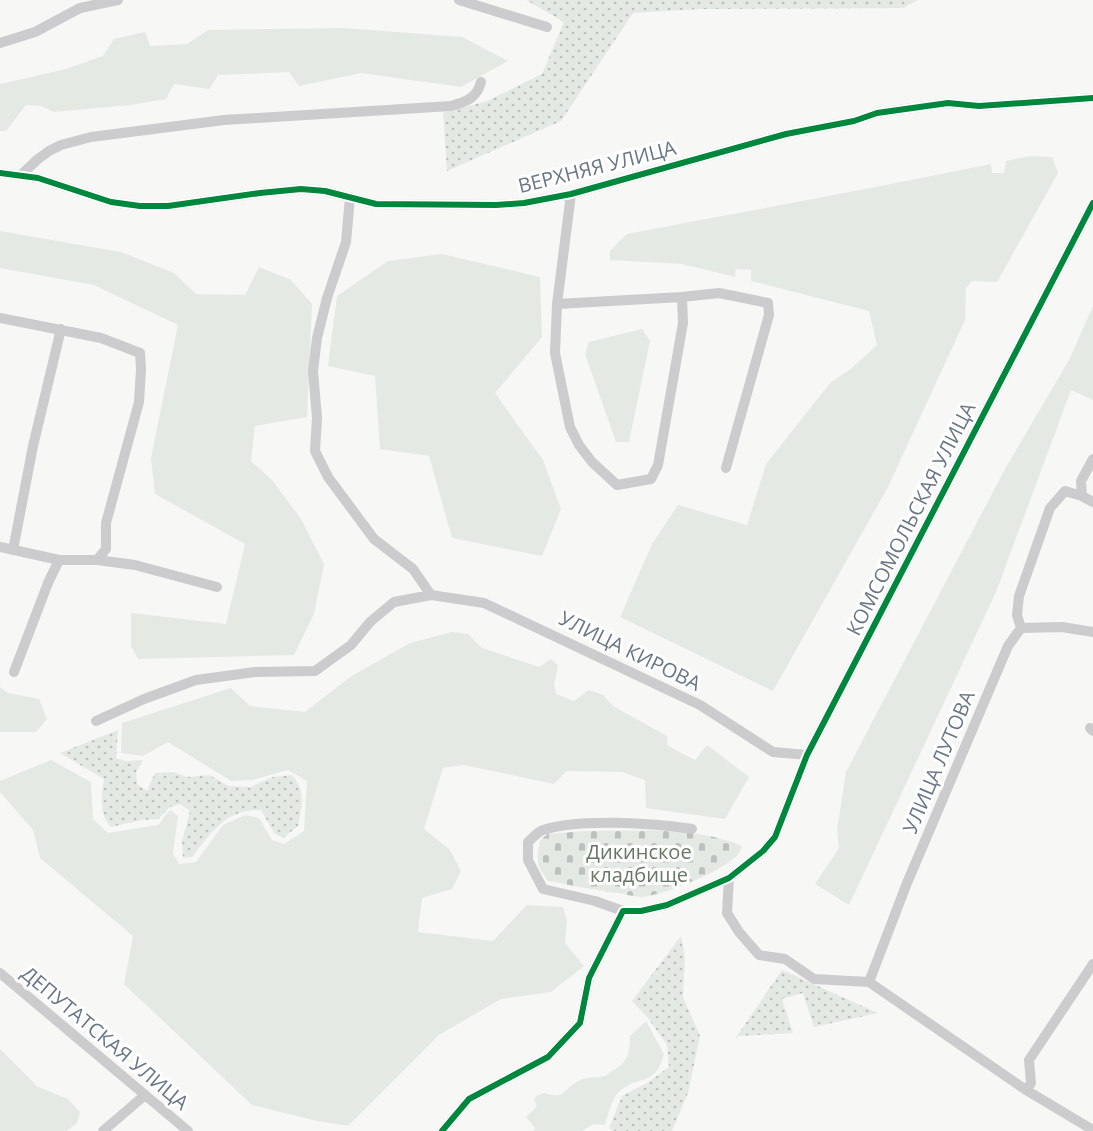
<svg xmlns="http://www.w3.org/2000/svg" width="1093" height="1131" viewBox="0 0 1093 1131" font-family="'Open Sans',sans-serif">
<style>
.grass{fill:url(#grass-dots)}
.cemetery{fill:url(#cemetery-stones)}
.garden{fill:#e5e9e4}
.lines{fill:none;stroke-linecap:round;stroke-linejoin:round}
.street{stroke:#ccccce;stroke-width:10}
.cycleway-casing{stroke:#fff;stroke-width:10}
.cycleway{stroke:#00873e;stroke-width:6}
.labels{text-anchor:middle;stroke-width:6;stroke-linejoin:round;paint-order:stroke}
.street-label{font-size:20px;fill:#687685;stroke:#fff}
.park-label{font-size:20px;fill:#667763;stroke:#fff}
</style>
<defs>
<pattern id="grass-dots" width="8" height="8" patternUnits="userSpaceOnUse" patternTransform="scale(1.5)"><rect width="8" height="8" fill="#e5e9e4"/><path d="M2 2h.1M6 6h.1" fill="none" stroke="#bdc1be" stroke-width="1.8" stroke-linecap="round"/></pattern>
<pattern id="cemetery-stones" width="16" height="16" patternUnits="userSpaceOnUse" patternTransform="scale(1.5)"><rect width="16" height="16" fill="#e5e9e4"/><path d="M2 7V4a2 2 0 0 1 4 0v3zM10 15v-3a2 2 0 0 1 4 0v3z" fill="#bdc1be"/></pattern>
</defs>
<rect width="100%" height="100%" fill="#f7f7f6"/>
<!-- grass -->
<path class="grass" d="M526,0H918L903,8L701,9L633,13L561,121L447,171L443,113L487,101L542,74L564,22Z
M118,730L116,758L125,761L143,760L136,772L137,784L147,791L155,773L173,772L188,777L209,775L229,786L250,787L273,777L292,775C306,792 302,806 298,826L283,838L274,833L261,810C226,809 212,832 192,857L183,858L182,841L190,811L181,804L170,807L158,819L142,820L111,827C99,814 101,796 104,779L60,753Z
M681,936L685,957L683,997L700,1036L688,1093L672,1131H614L609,1128L622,1096L647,1083L669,1067L667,1045L648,1018L632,1001Z
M782,970L878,1013L814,1027L803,993L782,999L793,1033L740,1036L735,1039Z"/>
<!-- cemetery -->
<path class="cemetery" d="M585,831C634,831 697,826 742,846C741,866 661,896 642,897C634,897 626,894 618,893C595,890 572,886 549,881C536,867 536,859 540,840L548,834Z"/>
<!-- garden -->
<path class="garden" d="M344,28L462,37L508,61L461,87L361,73L299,86L289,72L218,75L209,89L174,84L166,99L130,105L54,112L41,106L26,105L6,131H0V84L66,69L103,56L114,39L145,32L150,46L187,44L208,30Z
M1030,156L1052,157L1058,173L997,282L972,281L966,288L965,320L888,487L773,691L620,617L652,544L678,505L747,525L766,464L830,383L852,368L877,345L869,311L751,281V270L736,269L735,277L682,264L610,260V251L627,234C748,211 870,189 991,164L992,173H1004L1006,161Z
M0,231L121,252L174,273L196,294L245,295L259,267L291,280L312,304L307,417L255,426L251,461L272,480L301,519L324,564L314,614L294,655L138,659L131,646V613L226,624L245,544L155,494L151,458L178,325L94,285L0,268Z
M442,254L540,277L542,337L495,393L543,460L561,509L542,556L452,538L429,456L380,449L375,376L328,366L337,296L388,261Z
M1093,306V400L1071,390L996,592L849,905L815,884L839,848L837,830L846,772L1005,469L1069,360Z
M642,329L650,341L629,442H616L585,354L589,342Z
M452,632L468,634L482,648L539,667L551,659L558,665L554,685L556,694L574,701L589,690L603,695L613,706L667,736L668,746L695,760L707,745L749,777L725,819L646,808L645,780L622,772L567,771L554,784L464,765L443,768L424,829L450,850L461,871L452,889L422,898L418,932L493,941L527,905L563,907L567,920L565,943L584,966L551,992L501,999L439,1035L348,1126L317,1121L252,1105L124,984L133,936L40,858L33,830L0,792V781L51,760L91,782L93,819L108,833L158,825L170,810L178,816L173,854L179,864L196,862L223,825L245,815L259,818L272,840L284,844L304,831L307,781L288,770L252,780L231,781L168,742L143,756L121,753L122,723L231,688L250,706L305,712L350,677L410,643Z
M0,687L8,693L39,699L47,719L36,732H0Z
M646,1021L664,1054C655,1088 641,1073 620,1091C612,1098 608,1115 605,1125L594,1124L582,1131H533L535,1128L526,1117L537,1106L534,1100L536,1096L544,1093C567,1101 563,1087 581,1080C587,1077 593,1078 599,1077C604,1077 608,1074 612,1071C628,1062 630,1054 630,1036Z
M0,1049L38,1087L68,1099L80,1112L77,1123L67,1131H0Z"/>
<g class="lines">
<!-- street -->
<path class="street" d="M459,0L547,27
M0,43L35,32L80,8L118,0
M0,173L38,178L111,202L140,206H168L260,193L301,189L325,191L376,204L496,205L524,203L571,194L786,134L854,121L877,113L948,103L979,106L1093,98
M21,175L38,159L49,151L61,145L91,137L224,120L451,106C466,102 477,98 481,82
M571,194L557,304L555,353L570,427L579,445L592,462L617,485L651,479L658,465L683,323L682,297L719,293L768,303L769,315L726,468
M350,197L346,242L327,298L317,338L313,371L317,418L315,451L328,477L374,539L413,569L431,595
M557,304L682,297
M0,318L101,338L140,353L141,369L139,402L106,523V549L97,560
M1082,496L1081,481L1093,459
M0,547L59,560H97L135,565L217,587
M13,550L33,446L61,329
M1021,628L1017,615L1019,596L1050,508L1065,491L1082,496L1093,502
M14,672L48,583L59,560
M96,721L144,699L196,680L255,672L315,671L351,645L370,622L394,602L431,595L484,603L700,705L773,752L807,755
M1090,728L1093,731
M729,878L727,913L739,932L759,955L785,959L814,979L869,982L1026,1090L1093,1130
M623,911L595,901L543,889L528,860V842C533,838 537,832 543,830C579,818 653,823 692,829
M0,973L188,1131
M869,982L907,883L1008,646L1021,628L1062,627L1093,632
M1026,1090L1031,1083L1029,1060L1093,964
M103,1131L145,1095
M442,1131L469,1099L548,1057L580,1023L589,978L623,911H641L667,905L729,878L763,851L775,837L807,755L1093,203"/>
<!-- cycleway casing -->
<g class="cycleway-casing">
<path id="cycleway" d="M0,173L38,178L111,202L140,206H168L260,193L301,189L325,191L376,204L496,205L524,203L571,194L786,134L854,121L877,113L948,103L979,106L1093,98
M442,1131L469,1099L548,1057L580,1023L589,978L623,911H641L667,905L729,878L763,851L775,837L807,755L1093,203"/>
</g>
<!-- cycleway -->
<use href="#cycleway" class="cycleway"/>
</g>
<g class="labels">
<!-- street labels -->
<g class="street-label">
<text transform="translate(597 167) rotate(-14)" y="7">ВЕРХНЯЯ УЛИЦА</text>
<text transform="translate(911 519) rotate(-63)" y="7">КОМСОМОЛЬСКАЯ УЛИЦА</text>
<text transform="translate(630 651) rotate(26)" y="7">УЛИЦА КИРОВА</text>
<text transform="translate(939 762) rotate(-67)" y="7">УЛИЦА ЛУТОВА</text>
<text transform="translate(105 1038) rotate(40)" y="7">ДЕПУТАТСКАЯ УЛИЦА</text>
</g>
<!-- park labels -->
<g class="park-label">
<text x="639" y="859">Дикинское<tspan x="639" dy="23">кладбище</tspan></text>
</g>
</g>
</svg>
